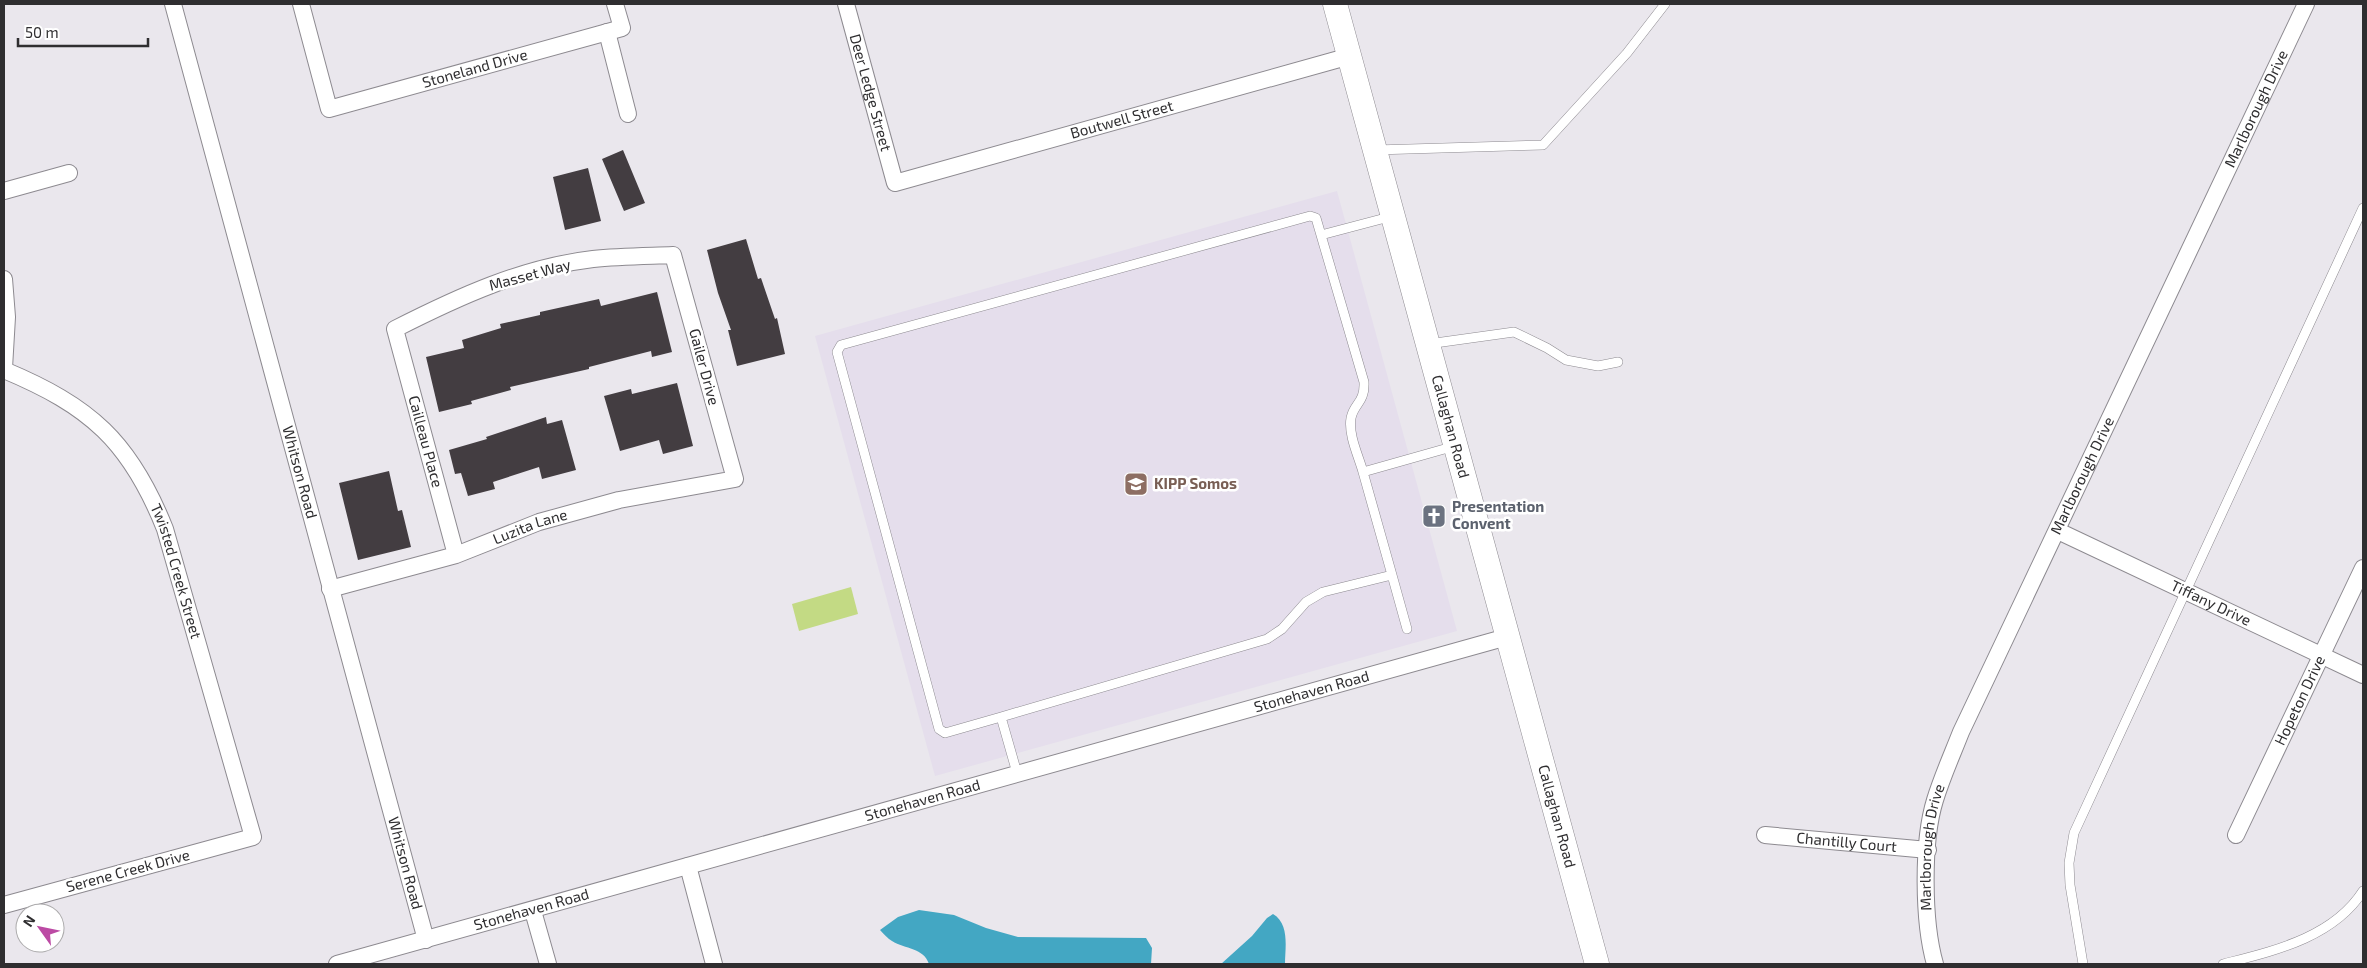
<svg xmlns="http://www.w3.org/2000/svg" width="2367" height="968" viewBox="0 0 2367 968" font-family="'Exo 2',sans-serif">
<style>
.built{fill:#e5deec}
.green{fill:#c3da84}
.water{fill:#43a7c3}
.building{fill:#433d41}
.lines{fill:none;stroke-linecap:round;stroke-linejoin:round}
.service-casing{stroke:#8d8a90;stroke-width:10}
.minor-casing{stroke:#8d8a90;stroke-width:18}
.secondary-casing{stroke:#8d8a90;stroke-width:25}
.service{stroke:#fff;stroke-width:9}
.minor{stroke:#fff;stroke-width:16}
.secondary{stroke:#fff;stroke-width:24}
.labels{text-anchor:middle;stroke-width:5;stroke-linejoin:round;paint-order:stroke}
.street-label{font-size:15px;fill:#2f2e30;stroke:#fff}
.education-label{font-size:15px;font-weight:bold;fill:#785e54;stroke:#fff;text-anchor:start}
.worship-label{font-size:15px;font-weight:bold;fill:#5b616d;stroke:#fff;text-anchor:start}
</style>
<rect width="100%" height="100%" fill="#eae7ed"/>
<!-- built -->
<path class="built" d="M1337,191L1457,631L935,776L815,336Z"/>
<!-- green -->
<path class="green" d="M851,587L858,614L799,631L792,604Z"/>
<!-- water -->
<path class="water" d="M919,910L954,915L986,928L1018,937L1146,938L1152,948L1151,964H929C924,948 905,949 892,941C888,939 884,934 880,930L898,917Z
M1273,914C1290,924 1285,948 1285,964H1221L1252,936L1267,918Z"/>
<!-- building -->
<path class="building" d="M623,150L645,203L624,211L602,159Z
M588,168L601,221L565,230L553,177Z
M746,239L758,279L761,278L775,319L777,318L785,354L737,366L728,330H731L718,293L707,250Z
M657,292L672,352L652,357L651,351L589,367V369L510,387L511,390L471,401L472,404L439,412L426,357L464,348L462,340L501,328L500,324L540,315V312L599,299L601,306Z
M677,383L693,446L663,454L659,440L620,451L604,396L631,389L632,394Z
M546,417L547,424L562,420L576,470L542,479L539,467L493,482L495,489L468,496L461,473L455,474L449,450L487,439L486,437Z
M389,471L398,511L402,510L411,547L358,560L339,483Z"/>
<g class="lines">
<!-- service casing -->
<g class="service-casing">
<path id="service" d="M1375,150L1543,145L1627,53L1665,4
M1321,235L1393,216
M1428,344L1514,332L1547,348L1566,360L1598,366L1618,362
M1392,575L1407,629
M1001,717L945,733L939,729L837,352L841,345L1310,216L1316,218L1364,382C1365,403 1354,403 1351,418C1348,435 1359,457 1363,472
M1017,773L1001,717L1267,639L1282,629L1306,602L1323,592L1392,575L1363,472L1455,446
M2083,964L2070,885L2069,863L2074,833L2363,208
M2223,964C2273,951 2333,938 2363,891"/>
</g>
<!-- minor casing -->
<g class="minor-casing">
<g id="minor">
<path id="s1" d="M173,4L426,940"/>
<path id="s2" d="M301,4L329,109L622,28L615,4"/>
<path id="s3" d="M846,4L895,183L1350,56"/>
<path d="M607,32L628,114"/>
<path d="M4,191L69,173"/>
<path d="M4,279L7,317L4,368"/>
<path id="s4" d="M4,370C90,406 130,441 165,529L253,837L4,905"/>
<path id="s5" d="M2058,531L2363,675"/>
<path id="s6" d="M330,589L456,555L539,522L619,500L735,479L673,255C647,256 619,256 593,259C523,267 458,297 395,329L456,555"/>
<path id="s7" d="M1765,835L1928,850"/>
<path id="s8" d="M2236,835L2363,568"/>
<path d="M688,866L714,964"/>
<path d="M533,911L548,964"/>
<path id="s9" d="M337,964L1507,637"/>
<path id="s10" d="M1935,964C1923,922 1922,842 1935,800C1942,777 1952,755 1961,732L2306,4"/>
</g>
</g>
<!-- secondary casing -->
<g class="secondary-casing">
<g id="secondary">
<path id="s11" d="M1335,4L1597,964"/>
</g>
</g>
<!-- service -->
<use href="#service" class="service"/>
<!-- minor -->
<use href="#minor" class="minor"/>
<!-- secondary -->
<use href="#secondary" class="secondary"/>
</g>
<!-- icons -->
<defs>
<g id="school-square" transform="scale(1.25)"><rect x="-9" y="-9" width="18" height="18" rx="4" fill="#8d6e63" stroke="#fff"/><path d="M0-5L7-2L0 1L-7-2ZM-4 1L0 2.5L4 1V4Q0 6-4 4Z" fill="#fff"/></g>
<g id="church-square" transform="scale(1.25)"><rect x="-9" y="-9" width="18" height="18" rx="4" fill="#6b7280" stroke="#fff"/><path d="M-1.2-6h2.4v3.5h3.3v2.4h-3.3V6h-2.4V-.1h-3.3v-2.4h3.3Z" fill="#fff"/></g>
</defs>
<g fill-rule="evenodd">
<use href="#school-square" x="1136" y="484"/>
<use href="#church-square" x="1434" y="516"/>
</g>
<g class="labels">
<!-- street labels -->
<g class="street-label">
<text dy="5" stroke="none"><textPath href="#s2" startOffset="260">Stoneland Drive</textPath></text>
<text dy="5" stroke="none"><textPath href="#s3" startOffset="92">Deer Ledge Street</textPath></text>
<text dy="5" stroke="none"><textPath href="#s10" startOffset="928">Marlborough Drive</textPath></text>
<text dy="5" stroke="none"><textPath href="#s3" startOffset="421">Boutwell Street</textPath></text>
<text transform="translate(530 275) rotate(-15)" y="5">Masset Way</text>
<text transform="translate(704 367) rotate(75)" y="5">Gailer Drive</text>
<text dy="5" stroke="none"><textPath href="#s11" startOffset="438">Callaghan Road</textPath></text>
<text dy="5" stroke="none"><textPath href="#s6" startOffset="1061">Cailleau Place</textPath></text>
<text dy="5" stroke="none"><textPath href="#s1" startOffset="485">Whitson Road</textPath></text>
<text dy="5" stroke="none"><textPath href="#s10" startOffset="522">Marlborough Drive</textPath></text>
<text dy="5" stroke="none"><textPath href="#s6" startOffset="210">Luzita Lane</textPath></text>
<text dy="5" stroke="none"><textPath href="#s4" startOffset="278">Twisted Creek Street</textPath></text>
<text dy="5" stroke="none"><textPath href="#s5" startOffset="169">Tiffany Drive</textPath></text>
<text dy="5" stroke="none"><textPath href="#s9" startOffset="1012">Stonehaven Road</textPath></text>
<text dy="5" stroke="none"><textPath href="#s8" startOffset="149">Hopeton Drive</textPath></text>
<text dy="5" stroke="none"><textPath href="#s9" startOffset="608">Stonehaven Road</textPath></text>
<text dy="5" stroke="none"><textPath href="#s11" startOffset="842">Callaghan Road</textPath></text>
<text dy="5" stroke="none"><textPath href="#s7" startOffset="82">Chantilly Court</textPath></text>
<text dy="5" stroke="none"><textPath href="#s10" startOffset="118">Marlborough Drive</textPath></text>
<text dy="5" stroke="none"><textPath href="#s1" startOffset="890">Whitson Road</textPath></text>
<text transform="translate(128 871) rotate(-15)" y="5">Serene Creek Drive</text>
<text dy="5" stroke="none"><textPath href="#s9" startOffset="202">Stonehaven Road</textPath></text>
</g>
<!-- education labels -->
<g class="education-label">
<text x="1154" y="489">KIPP Somos</text>
</g>
<!-- worship labels -->
<g class="worship-label">
<text x="1452" y="512">Presentation<tspan x="1452" dy="17">Convent</tspan></text>
</g>
</g>
<!-- border -->
<rect width="2367" height="968" fill="none" stroke="#2f2e30" stroke-width="10"/>
<!-- north arrow -->
<g transform="translate(40 928) rotate(303)"><circle r="24" fill="#ffffff" stroke="#acabac"/>
<path d="M0-4L9 19L0 12L-9 19Z" fill="#bc4aa4"/>
<text y="-8" font-size="14" font-weight="bold" text-anchor="middle" fill="#2f2e30">N</text>
</g>
<!-- scale -->
<path d="M18 38v8h130v-8" fill="none" stroke="#2f2e30" stroke-width="2.5"/>
<text x="25" y="38" font-size="15" fill="#2f2e30" stroke="#ffffff" stroke-width="4" paint-order="stroke">50 m</text>
</svg>
